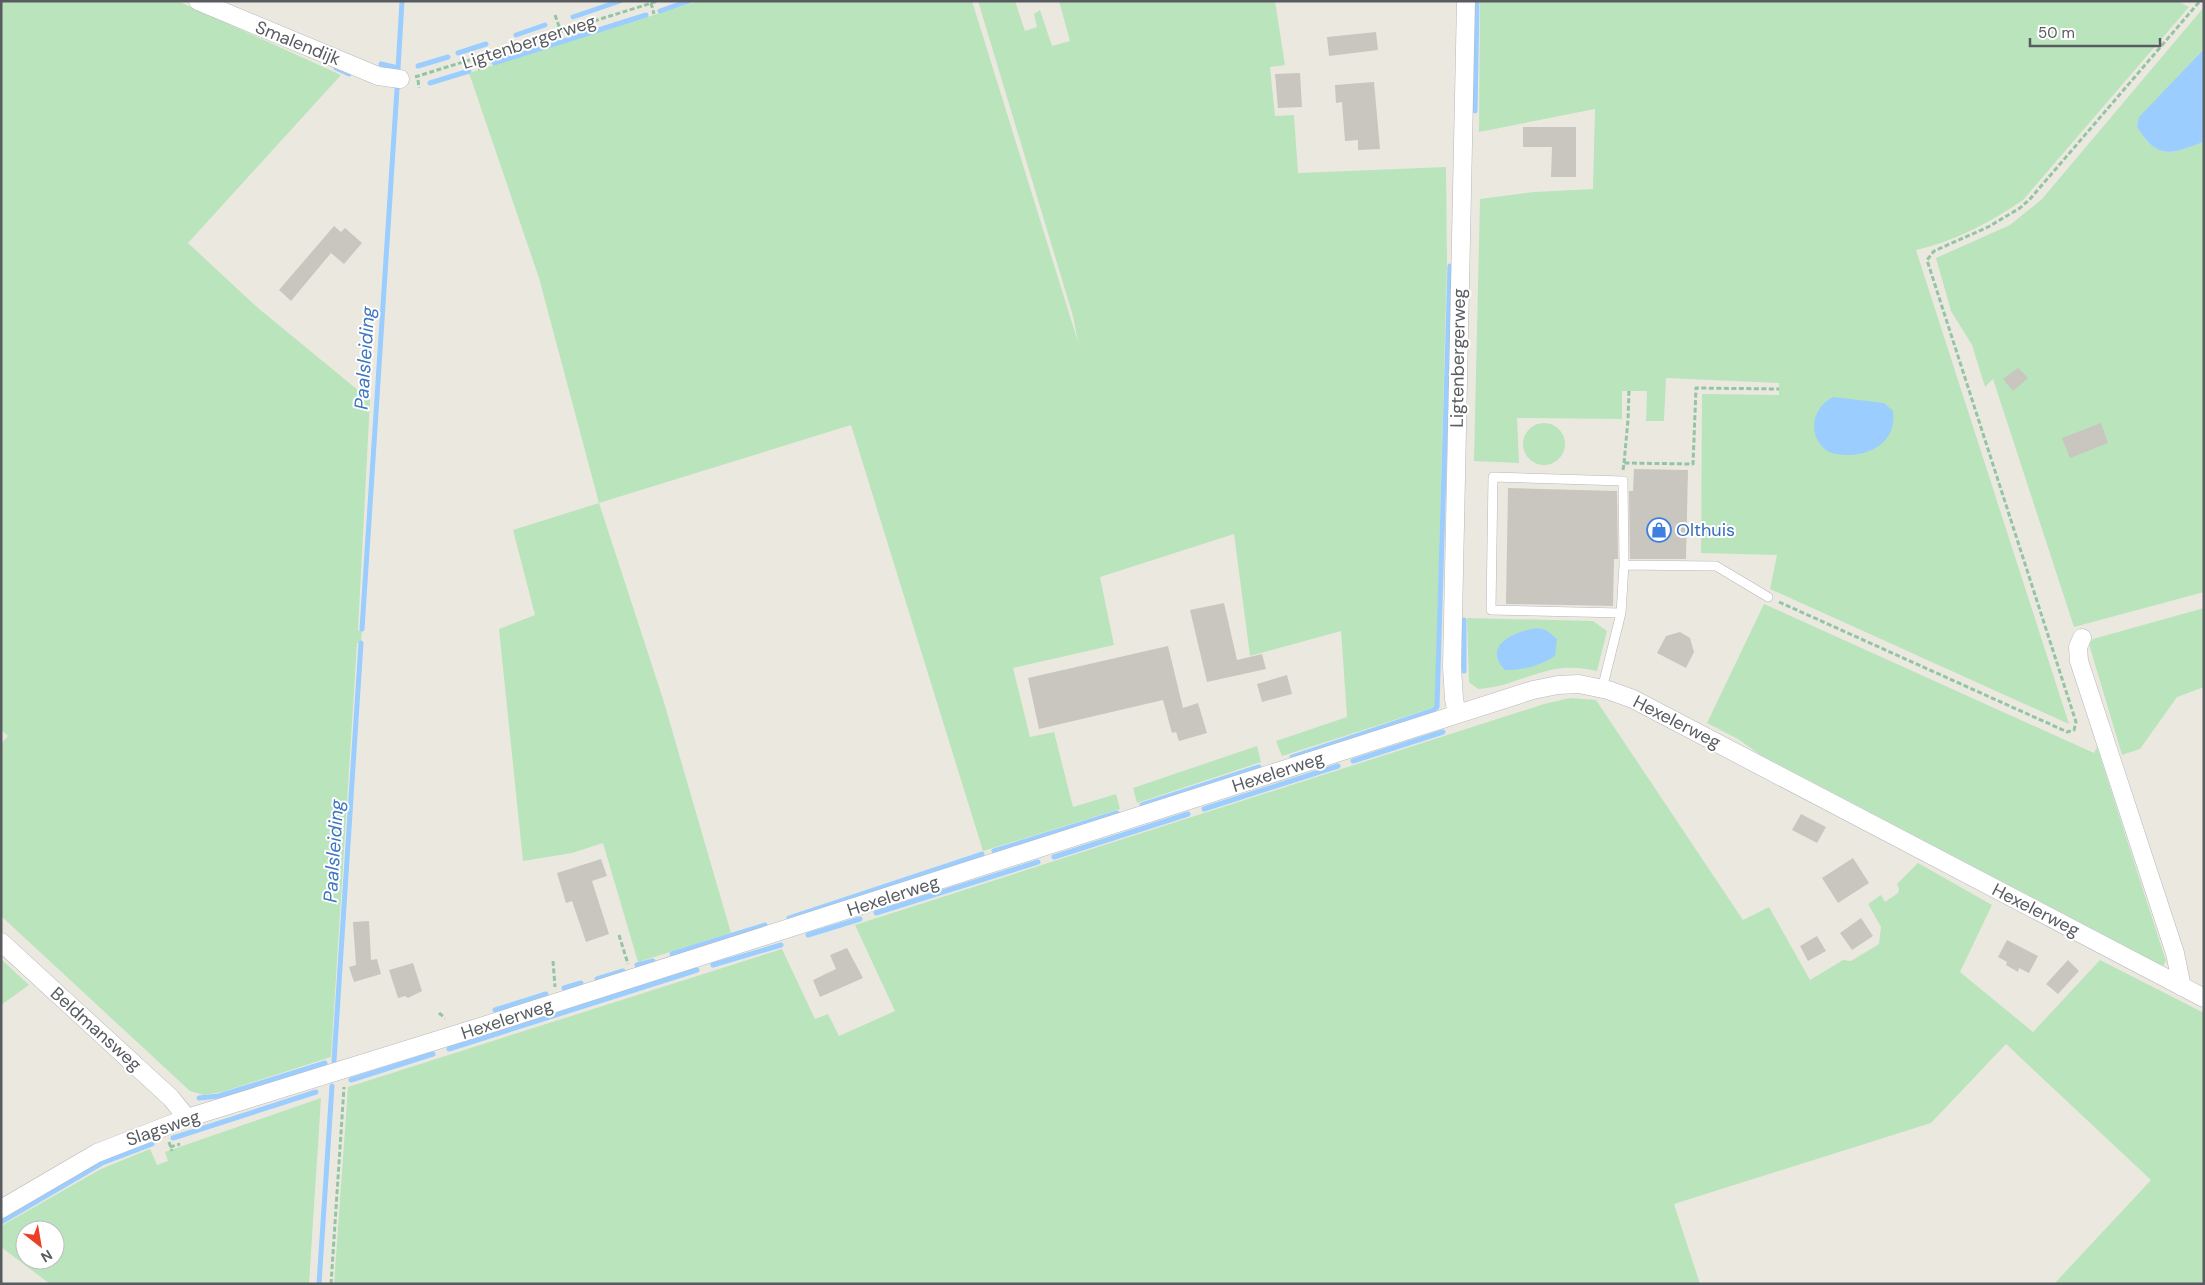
<svg xmlns="http://www.w3.org/2000/svg" width="2205" height="1285" viewBox="0 0 2205 1285" font-family="'DM Sans',sans-serif">
<style>
.green{fill:#bae4bc;fill-rule:evenodd}
.water{fill:#9bcdff}
.lines{fill:none;stroke-linecap:round;stroke-linejoin:round}
.stream{stroke:#9bcdff;stroke-width:5}
.building{fill:#c8c6be}
.service-casing{stroke:#b5b7bc;stroke-width:10}
.minor-casing{stroke:#b5b7bc;stroke-width:19}
.path{stroke:#93c5a4;stroke-width:3;stroke-dasharray:5 2.5;stroke-linecap:butt}
.service{stroke:#fff;stroke-width:9}
.minor{stroke:#fff;stroke-width:18}
.labels{text-anchor:middle;stroke-width:4;stroke-linejoin:round;paint-order:stroke}
.street-label{font-size:18px;fill:#585b60;stroke:#fff}
.shop-label{font-size:18px;fill:#366cbe;stroke:#fff;text-anchor:start}
.water-label{font-size:19px;font-style:italic;fill:#3d76c3;stroke:#fff}
</style>
<rect width="100%" height="100%" fill="#ebe9df"/>
<!-- green -->
<path class="green" d="M1,1H178L341,75L188,243L258,308L370,400L358,630L362,631L361,642L357,643L331,1057L222,1092L204,1095L190,1091L1,916V744L8,736L1,730Z
M698,1H972L1078,342L1073,316L978,1H1015L1025,31L1037,27L1034,14L1040,10L1052,46L1070,41L1059,1H1275L1285,65L1270,67L1275,116L1294,115L1298,173L1446,167L1447,264L1435,707L1282,756L1276,741L1347,717L1341,631L1250,656L1234,534L1100,577L1114,645L1013,668L1030,737L1054,732L1073,807L1116,794L1120,809L983,851L851,425L599,503L663,699L731,933L638,962L603,843L572,853L523,861L499,629L535,615L513,530L599,503L539,278L469,73Z
M1480,1H2178L2189,7L2023,200C1991,222 1953,242 1916,250L2069,724L1770,589L1777,555L1701,553L1702,394L1779,395V383L1666,378L1664,421H1646L1647,391H1622V419L1517,418L1519,463L1474,461L1480,199L1534,192L1593,189L1595,109L1479,132Z
M2204,7V49L2140,117L2137,127C2157,159 2169,155 2201,143L2204,140V592L2074,627L1993,379L1985,387L1972,345L1951,311L1936,258L2010,225L2042,199Z
M1523 444a21 21 0 1 1 42 0a21 21 0 1 1-42 0Z
M1764,604L2094,753L2097,747L2166,961L2163,966L1759,754L1738,739L1707,723Z
M2204,608V687L2177,697L2140,749L2122,755L2089,644L2093,639Z
M1467,618L1593,621L1607,631L1597,671C1586,669 1576,667 1565,668C1535,670 1508,688 1478,689L1469,682Z
M1570,698L1596,700L1743,920L1769,907L1810,980L1843,960L1851,961L1879,944L1881,927L1868,904L1881,895L1885,902L1898,893L1899,889L1897,884L1918,863L1992,905L1960,972L2033,1032L2100,960L2204,1013V1284H2054L2151,1180L2006,1044L1931,1123L1674,1204L1700,1284H334L348,1087L782,949L815,1019L828,1014L839,1036L895,1011L855,925L1544,704Z
M1257,746L1261,762L1137,803L1133,788Z
M1,959L29,985L1,1005Z
M321,1098L309,1284H50L1,1247V1226L101,1169L150,1149L157,1165L168,1161L165,1152ZM25,1230H55V1260H25Z"/>
<!-- water -->
<path class="water" d="M2204,49V140L2201,143C2169,155 2157,159 2137,127L2139,117Z
M1833,397L1884,403L1893,411C1897,441 1872,456 1844,455C1838,454 1831,454 1826,450C1806,434 1813,407 1833,397Z
M1537,628L1546,630L1557,639L1555,656C1541,665 1522,671 1505,670C1481,645 1516,631 1537,628Z"/>
<g class="lines">
<!-- stream -->
<path class="stream" d="M660,11L689,1
M573,17L620,1
M516,35L545,25
M458,53L486,44
M494,63L646,15
M381,64L398,68
M418,66L448,57
M336,68L349,74
M398,69L402,1
M430,83L469,71
M1475,111L1477,1
M362,629L397,89
M1464,671V620
M1292,757L1434,710L1437,707L1450,266
M1353,761L1443,732
M1142,805L1259,767
M1204,809L1338,766
M994,851L1117,813
M1054,857L1188,814
M876,913L1038,862
M789,918L982,854
M808,935L860,919
M672,954L765,925
M637,965L653,961
M713,965L781,945
M597,979L623,971
M564,988L581,983
M495,1010L546,994
M449,1049L697,970
M334,1061L361,643
M351,1080L433,1054
M199,1098L219,1096L325,1063
M173,1138L316,1092
M1,1222L102,1163L152,1144
M319,1284L332,1086"/>
</g>
<!-- building -->
<path class="building" d="M1376,32L1378,50L1329,56L1327,37Z
M1300,73L1302,107L1278,108L1275,74Z
M1374,82L1380,149L1358,150V140L1345,141L1342,102L1336,103L1335,85Z
M1523,127H1576V177H1551L1552,147H1523Z
M334,226L341,232L345,228L362,243L344,264L331,253L291,301L279,290Z
M2018,368L2028,378L2013,391L2003,379Z
M2101,423L2108,443L2070,458L2062,438Z
M1634,469L1688,470L1686,559H1630L1629,491H1633Z
M1508,488L1617,491L1618,559H1614L1613,606L1506,604Z
M1224,603L1237,660L1262,654L1266,669L1207,682L1190,610Z
M1680,632L1690,638L1694,652L1686,668L1657,653L1666,636Z
M1168,646L1183,708L1198,703L1207,733L1179,741L1176,732L1172,733L1163,700L1039,729L1028,678Z
M1287,675L1292,694L1262,702L1257,684Z
M1801,814L1826,827L1817,843L1792,830Z
M1853,858L1869,883L1838,903L1822,878Z
M601,859L607,876L592,881L609,934L586,942L572,901L566,903L557,873Z
M1861,918L1873,936L1852,950L1840,933Z
M369,921L371,960L377,959L381,974L354,982L349,967L356,965L353,922Z
M1817,936L1826,951L1808,961L1800,946Z
M2007,940L2038,956L2029,973L2019,968L2018,972L2006,965L2007,962L1998,957Z
M847,948L863,978L820,997L813,980L836,969L830,955Z
M2068,960L2079,971L2058,994L2046,984Z
M413,963L422,991L408,998L405,996L398,998L389,970Z"/>
<g class="lines">
<!-- service casing -->
<g class="service-casing">
<path id="service" d="M1621,613L1491,610L1493,477L1623,481L1624,565
M1602,689L1621,613L1624,565L1716,566L1768,597"/>
</g>
<!-- minor casing -->
<g class="minor-casing">
<path id="minor" d="M198,1L378,76L400,79
M2082,638L2078,647L2079,661L2175,953L2182,987
M1457,714L1454,699L1452,667L1466,1
M1,942L171,1098L187,1118
M1,1209L97,1153L187,1118L483,1026L1533,690L1558,685L1579,684L1608,690L1633,699L2204,998"/>
</g>
<!-- path -->
<path class="path" d="M651,3L654,14
M555,15L561,32
M476,59L480,70
M415,77L658,1
M418,80L419,88
M1624,463L1628,420L1629,391
M1623,470L1624,463L1693,464L1696,388L1779,389
M1779,602L2063,730L2067,732L2074,730L2076,722L1927,260L1934,251L1988,227L2020,208L2030,199L2200,1
M619,935L628,964
M553,961L555,987
M439,1013L445,1018
M169,1142L172,1151
M170,1147L180,1144
M331,1284L344,1087"/>
<!-- service -->
<use href="#service" class="service"/>
<!-- minor -->
<use href="#minor" class="minor"/>
</g>
<!-- icons -->
<defs>
<g id="shop-ring" transform="scale(1.25)"><circle r="9.5" fill="#fff" stroke="#3f7fe0" stroke-width="1.5"/><path d="M-5-2.5h2.3a2.7 3.5 0 0 1 5.4 0H5L5.5 6h-11ZM-1.5-2.5h3a1.5 2.3 0 0 0-3 0Z" fill="#3f7fe0"/></g>
</defs>
<g fill-rule="evenodd">
<use href="#shop-ring" x="1659" y="530"/>
</g>
<g class="labels">
<!-- street labels -->
<g class="street-label">
<text transform="translate(529 42) rotate(-18)" y="6">Ligtenbergerweg</text>
<text transform="translate(298 43) rotate(22)" y="6">Smalendijk</text>
<text transform="translate(1458 358) rotate(-89)" y="6">Ligtenbergerweg</text>
<text transform="translate(1677 722) rotate(27)" y="6">Hexelerweg</text>
<text transform="translate(1278 772) rotate(-18)" y="6">Hexelerweg</text>
<text transform="translate(893 896) rotate(-18)" y="6">Hexelerweg</text>
<text transform="translate(2036 910) rotate(27)" y="6">Hexelerweg</text>
<text transform="translate(507 1019) rotate(-18)" y="6">Hexelerweg</text>
<text transform="translate(96 1029) rotate(42)" y="6">Beldmansweg</text>
<text transform="translate(163 1128) rotate(-19)" y="6">Slagsweg</text>
</g>
<!-- shop labels -->
<g class="shop-label">
<text x="1676" y="536">Olthuis</text>
</g>
<!-- water labels -->
<g class="water-label">
<text transform="translate(364 358) rotate(-86)" y="7">Paalsleiding</text>
<text transform="translate(333 851) rotate(-86)" y="7">Paalsleiding</text>
</g>
</g>
<!-- border -->
<rect width="2205" height="1285" fill="none" stroke="#585b60" stroke-width="5"/>
<!-- north arrow -->
<g transform="translate(40 1245) rotate(149)"><circle r="24" fill="#ffffff" stroke="#bcbdbf"/>
<path d="M0-4L9 19L0 12L-9 19Z" fill="#eb4025"/>
<text y="-8" font-size="14" font-weight="bold" text-anchor="middle" fill="#585b60">N</text>
</g>
<!-- scale -->
<path d="M2030 38v8h130v-8" fill="none" stroke="#585b60" stroke-width="2.5"/>
<text x="2038" y="38" font-size="15" fill="#585b60" stroke="#ffffff" stroke-width="4" paint-order="stroke">50 m</text>
</svg>
